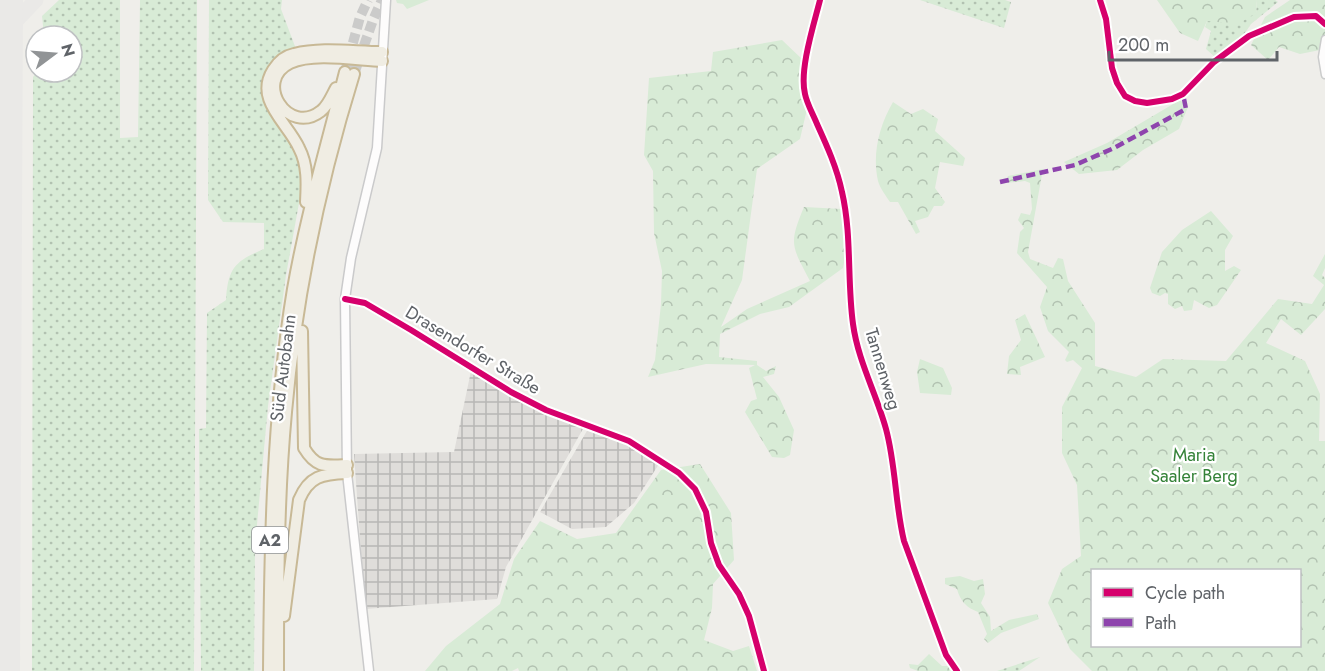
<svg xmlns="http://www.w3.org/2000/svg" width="1325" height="671" viewBox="0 0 1325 671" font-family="Jost,sans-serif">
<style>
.industrial{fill:url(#industrial-grid)}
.grass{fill:url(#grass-dots)}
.forest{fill:url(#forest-crowns);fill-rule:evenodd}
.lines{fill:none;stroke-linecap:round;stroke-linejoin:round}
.taxiway{stroke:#eae9e7;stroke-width:15}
.runway{stroke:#eae9e7;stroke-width:38}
.highway-tunnel{stroke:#cbcbca;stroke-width:10;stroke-dasharray:10 5;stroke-linecap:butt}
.street-casing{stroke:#cbcccc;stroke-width:9}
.secondary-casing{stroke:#cacacb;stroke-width:11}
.highway-casing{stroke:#c8b996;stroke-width:14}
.street{stroke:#fdfcfc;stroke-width:6}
.secondary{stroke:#fdfcfc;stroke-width:8}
.highway{stroke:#f0ede3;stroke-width:10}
.quiet{stroke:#8e44ad;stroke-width:4.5;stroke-dasharray:9 4.5;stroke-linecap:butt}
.cycleway-casing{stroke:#fff;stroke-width:10}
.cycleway{stroke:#d6006c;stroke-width:6}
.labels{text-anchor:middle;stroke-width:4.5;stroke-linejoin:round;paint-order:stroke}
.shield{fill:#fff;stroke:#8f9295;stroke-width:1.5}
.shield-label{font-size:16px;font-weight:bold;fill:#5f6368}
.street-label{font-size:18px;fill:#5f6368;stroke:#fff}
.park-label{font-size:18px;fill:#348238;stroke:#fff}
</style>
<defs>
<pattern id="industrial-grid" width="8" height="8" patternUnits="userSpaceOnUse" patternTransform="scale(1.5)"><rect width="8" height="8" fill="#dfddda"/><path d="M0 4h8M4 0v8" fill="none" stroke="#b8b7b5"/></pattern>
<pattern id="grass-dots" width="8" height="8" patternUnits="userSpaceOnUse" patternTransform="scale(1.5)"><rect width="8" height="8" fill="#d8ebd6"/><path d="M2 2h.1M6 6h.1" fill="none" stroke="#b2c2b1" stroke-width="1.8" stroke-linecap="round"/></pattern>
<pattern id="forest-crowns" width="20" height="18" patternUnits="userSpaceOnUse" patternTransform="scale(1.5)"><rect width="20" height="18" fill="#d8ebd6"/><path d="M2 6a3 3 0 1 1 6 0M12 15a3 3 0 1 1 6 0" fill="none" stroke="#b2c2b1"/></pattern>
</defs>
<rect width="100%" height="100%" fill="#efeeea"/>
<!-- industrial -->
<path class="industrial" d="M471,371L542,412L584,427L506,567L497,599L365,609L354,454L454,452Z
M588,429L622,441L659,464L634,503L606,527L572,529L540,512Z"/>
<!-- grass -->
<path class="grass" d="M59,0H120V138L138,137L140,0H197L194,671H32L33,77L37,72H72V36H44L42,16Z
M209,0H282L281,9L296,49L267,73L289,137L302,165L303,181L286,275L268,406L255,546L254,671H201L199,429L206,428L207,313L226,300C228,268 235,261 264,249V223L223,222L208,200Z
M920,0H1005L1011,2L1004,28Z
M1257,0H1275L1278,2L1251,24L1241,39L1216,58L1206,49L1211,31L1205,27L1207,21L1256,13Z
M1040,657L1019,671H997Z"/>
<!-- forest -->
<path class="forest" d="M396,0H429L407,9L403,4L397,3Z
M1157,0H1257L1256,13L1238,24L1207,21L1198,41L1180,33Z
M1290,0H1325V49L1300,54L1279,47L1268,60L1251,45L1265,17Z
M782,40L803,60L800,86L807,109L800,139L757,169L742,280L721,327L747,309L810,281C792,246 788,245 804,207L842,209L845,257L843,268L789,307L760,314L720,334L719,357L757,361V365L766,371L776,366L774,374L763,377L779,397L794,430L790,455L784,458L772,457L745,412L751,401L757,399L749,368L755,365L706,364L648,377L655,360L661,304L662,271L654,233L653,171L644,155L649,78L711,71L713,52Z
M1180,100L1188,107L1179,129L1143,150L1117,170L1079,174L1064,162L1107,143Z
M893,102L911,114L923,109L938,119L935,131L965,158L963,166L940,162L935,188L945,202L942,206H934L928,217L915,221L920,232L916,234L898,202H890C886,196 880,188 878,181C872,154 879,126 893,102Z
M1043,169L1028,252L1030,259L1053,268L1058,258L1063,259L1068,281L1095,323V366L1136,377L1163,359L1226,361L1278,299L1312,304L1324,285L1313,276L1325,254V268L1322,275L1325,278V309L1301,335L1281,319L1266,343L1305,361L1320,394L1319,441H1325V671H1092L1070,649L1048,603L1062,569L1081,556L1077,485L1062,453V407L1082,368L1073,360L1067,362L1065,360L1069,352L1048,331L1040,307L1047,287L1017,253L1020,232L1024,228L1018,220L1021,213L1030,215L1032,209L1030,183L1025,181L1005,183L1008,176ZM1092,570H1300V646H1092Z
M1211,211L1233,236L1225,250V271L1234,266L1241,270L1217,305L1209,308L1194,300L1192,310L1184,311L1182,306L1175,309L1168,304V294L1165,293L1160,296L1152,293L1150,288L1162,252L1182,230Z
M1025,314L1045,357L1020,367L1021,375L1007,374L1009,356L1021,340L1015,320Z
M920,359L943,368L952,388L951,395L920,393L917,372Z
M700,464L731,513L734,560L713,584L712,608L704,640L733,651L749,646L757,671H519L518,668L512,671H425L446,646L500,604L514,559L540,521L577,539L616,533L661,470Z
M960,576L974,581L983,579L985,594L981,603L990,617L991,631L1009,620L1037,614L1039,619L1001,633L988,643L984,639L987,634L978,612C967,608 960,601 957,589L945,584V578Z
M929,654L942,666H950L953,671H918L910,668L909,664L918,665Z"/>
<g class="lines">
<!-- taxiway -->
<path class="taxiway" d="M4,46L15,22L36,0"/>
<!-- runway -->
<path class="runway" d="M1,671L4,0"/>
<!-- highway-tunnel -->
<path class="highway-tunnel" d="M345,72L360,17L368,0
M354,74L373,20L382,0"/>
<!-- street casing -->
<g class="street-casing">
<path id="street" d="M820,0C814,24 799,70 805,94C807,104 813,114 817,124C827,146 837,168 842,192C852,235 847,281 853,324C858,361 876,393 886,429C896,466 895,504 904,541L946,655L957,671
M1100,0L1106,19L1112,68L1117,83L1125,96L1135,101L1147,103L1172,99L1183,94L1214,62L1249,36L1294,17L1316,16L1325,24
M1325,39L1322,57L1325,75
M345,299L365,303L411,330L511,392L546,410L629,441L679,473L695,489L706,512L711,543L719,565L739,594L749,616L764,671"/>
</g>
<!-- secondary casing -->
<g class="secondary-casing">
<path id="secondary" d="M369,671L347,473L345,299L351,258L377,148L386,0"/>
</g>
<!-- highway casing -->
<g class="highway-casing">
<path id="highway" d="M336,88C332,95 328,106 321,111C288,137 253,81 290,63C313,52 357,60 382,61
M306,202C307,184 308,165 299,148C288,123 254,100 273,70C278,62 284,56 294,54C322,47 354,52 382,52
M302,331L304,448C316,468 325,466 347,465
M284,616L299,500C309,476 322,474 347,473
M269,671C270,543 272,416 293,289C306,215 327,144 345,72
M278,671C278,585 278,498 286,412C296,298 320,184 354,74"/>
</g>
<!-- street -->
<use href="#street" class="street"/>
<!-- secondary -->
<use href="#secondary" class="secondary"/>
<!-- highway -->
<use href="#highway" class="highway"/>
<!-- quiet -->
<path class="quiet" d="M1000,182L1075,165L1114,148L1186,109L1183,94"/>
<!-- cycleway casing -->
<g class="cycleway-casing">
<path id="cycleway" d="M820,0C814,24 799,70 805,94C807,104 813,114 817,124C827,146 837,168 842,192C852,235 847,281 853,324C858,361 876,393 886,429C896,466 895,504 904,541L946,655L957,671
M1100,0L1106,19L1112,68L1117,83L1125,96L1135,101L1147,103L1172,99L1183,94L1214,62L1249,36L1294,17L1316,16L1325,24
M345,299L365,303L411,330L511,392L546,410L629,441L679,473L695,489L706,512L711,543L719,565L739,594L749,616L764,671"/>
</g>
<!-- cycleway -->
<use href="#cycleway" class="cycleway"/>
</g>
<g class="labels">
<!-- shield labels -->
<rect class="shield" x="252" y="527" width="36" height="26" rx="4.5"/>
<g class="shield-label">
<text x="270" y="546">A2</text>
</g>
<!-- street labels -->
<g class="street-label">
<text transform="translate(473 350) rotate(31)" y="6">Drasendorfer Straße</text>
<text transform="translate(283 368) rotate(-83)" y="6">Süd Autobahn</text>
<text transform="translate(883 369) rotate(73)" y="6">Tannenweg</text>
</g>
<!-- park labels -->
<g class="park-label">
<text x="1194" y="461">Maria<tspan x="1194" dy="21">Saaler Berg</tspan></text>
</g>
</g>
<!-- legend -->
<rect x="1091" y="569" width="210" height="78" fill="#ffffff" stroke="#bfc1c3" stroke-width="1.5"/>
<rect x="1103" y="588" width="30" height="9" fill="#d6006c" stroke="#bfc1c3" stroke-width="1.5"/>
<text x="1145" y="599" font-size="18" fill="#5f6368">Cycle path</text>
<rect x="1103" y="618" width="30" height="9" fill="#8e44ad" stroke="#bfc1c3" stroke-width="1.5"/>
<text x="1145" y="629" font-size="18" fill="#5f6368">Path</text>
<!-- north arrow -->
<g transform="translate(54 54) rotate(74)"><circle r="28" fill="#ffffff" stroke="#bfc1c3" stroke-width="1.5"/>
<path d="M0-4.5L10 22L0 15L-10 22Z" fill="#919496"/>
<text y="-9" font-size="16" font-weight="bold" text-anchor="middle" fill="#5f6368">N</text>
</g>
<!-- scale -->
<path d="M1109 51v9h168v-9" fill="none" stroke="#5f6368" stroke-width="3"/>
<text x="1118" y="51" font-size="18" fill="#5f6368" stroke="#ffffff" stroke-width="4.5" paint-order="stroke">200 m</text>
</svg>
